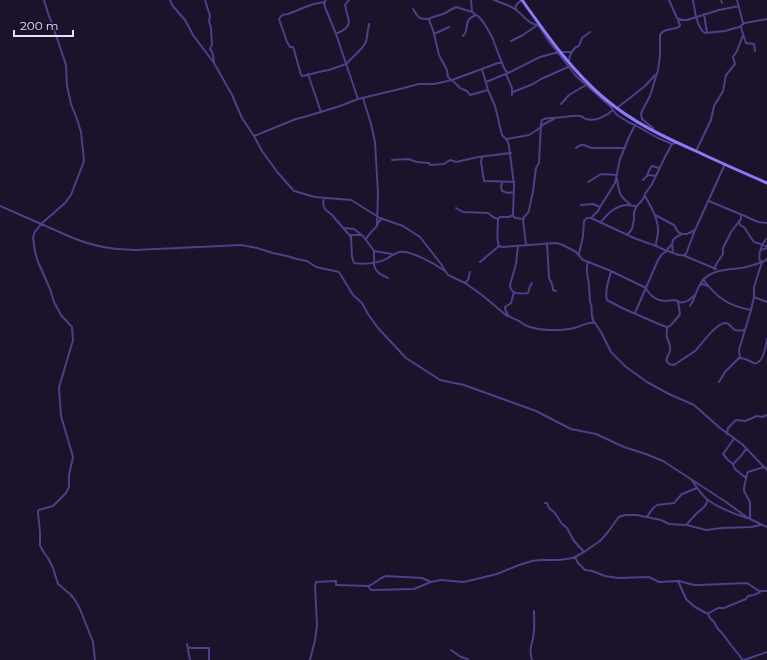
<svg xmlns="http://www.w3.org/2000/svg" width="767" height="660" viewBox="0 0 767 660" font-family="Montserrat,sans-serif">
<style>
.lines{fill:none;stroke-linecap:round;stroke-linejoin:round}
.street{stroke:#4c4087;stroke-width:2}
.secondary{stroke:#8e7af8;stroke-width:3}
</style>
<rect width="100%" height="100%" fill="#1a132b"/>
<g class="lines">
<!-- street -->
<path class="street" d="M44,0L48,13L58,41L66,65L67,86L71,104L77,119L81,132L84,161L71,195L65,203L41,224L35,232L33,237L35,252L38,262L50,289L54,302L61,315L72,327L73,340L68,357L60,384L59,388L61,416L73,457L69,475V487L66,493L53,506L39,510L38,511V513L40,532V546L42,549L44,553L48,558L53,568L58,584L70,594L75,600L80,609L93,642L95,660
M170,0L172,5L185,20L193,35L214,63L232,95L242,118L254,136L262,151L278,173L294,191L315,197L351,200L380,218L403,226L420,237L441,264L448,275L465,283L468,280L470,272
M205,0L210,16L209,21L211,28L212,45L210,48L213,55L214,62
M326,0L324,3L325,7L336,34L358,99
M471,0L472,12
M494,0C501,3 510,5 516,10C526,17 526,23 540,26
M669,0L677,18L681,20H687L719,10L739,6
M693,0L696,17
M721,0L722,3
M737,0L743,23
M324,2L314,4L308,6L288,14L282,15L279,19L287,42L290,47H293L294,50L301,75L303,76L323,71L329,70L346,64L362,48L366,42L369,24
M413,9C419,18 418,19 429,19
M516,9C515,4 518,3 522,0
M704,14L707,33
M696,17C698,22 699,30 705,33L725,31L739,27L745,23L767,19
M539,26L548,40L576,76L610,106L617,115L628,122L635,125L658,138L672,144L676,143
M741,27L742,31L746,43L754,44L755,51
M336,34C342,31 348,29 349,22L345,5L349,0
M434,34L449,27
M463,36C471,28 461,21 476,15
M511,41L523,35L536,26
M569,61C569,55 572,51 576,47L579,46L582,38L590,32
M482,69L488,90L495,106L502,135L507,140L509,146L514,185L513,215L509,217H500L498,219
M308,74L321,112
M506,74L512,88V95
M451,80L448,77L447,70L439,55L433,30L429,20L430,18L443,14L456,7L472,12L479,17L484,23L492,37L502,63
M452,80L460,88L467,91L470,95L488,90
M486,82L508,73
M513,92L533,84L541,79L568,67
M363,98L371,124L375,142L378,193L377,225
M561,104L569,95L586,85
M617,108L645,86L655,75
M654,131L653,128L642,119L641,114L642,111L650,96L658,70L660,56V35C664,28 672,30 679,27L680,25L678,21L680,19
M254,136L296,119L311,115L340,106L358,99L404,88L419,84H434L452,80L498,63H502L505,70L508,73L540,57L559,52H571
M506,139L529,135L537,130L544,124L554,119
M576,148C585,141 584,147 592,148H625
M696,151L711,120L714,106L723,91L726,75L735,64L733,57L737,51L743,35
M482,157L481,162L484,181L514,182
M392,160L408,159L417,162L429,163L430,165L444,164L450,160L456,162L478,157L511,153
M647,176L648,173L651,167L652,166L659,168
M617,179C619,192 619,196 630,204
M643,180L648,175L656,176
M502,182L501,187L502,191L508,193L513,192
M588,182L601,174L617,175
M645,196C651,207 659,220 658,233C657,238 656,241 656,246
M324,198L323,204L325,209L332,215L351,237L352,257L354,263C363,265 380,263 388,258C392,256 395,253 399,252C411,250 435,264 445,271
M709,201L747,217L758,222L767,223
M581,205L593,204L600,207
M0,206L73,238C92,246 114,250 135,250L241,245L257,248L273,253L287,256L297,259L307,261L316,267L339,272L353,295L362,303L368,314L378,328L406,358L440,380L464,385L536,411L571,429L596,434L624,447L646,454L663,461L726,502L748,518L767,527
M456,208L463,212L488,213L493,217L498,219C498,228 496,239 499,246L502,247L556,243L563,245L576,252L583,260L586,261L611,271L646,288
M655,215L674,225L678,232L682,234H687L695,230
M513,216L515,218L524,219
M591,218L634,238L656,246L667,251
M739,221L740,225L745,228L747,232L754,242L767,246
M601,222C608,213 615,206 627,205C630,205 633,206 637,206
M344,228L354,229L363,236L374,251V265L376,270L380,274L388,278
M350,235H361
M627,235L632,229L634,219V212L637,206L643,199L645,194L652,184L666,155L672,144
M366,239C369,233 372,232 376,227C378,224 378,221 382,219
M547,243L549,278L552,284L553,290L556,291
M526,245L523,220L524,217L528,213L529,210L533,191L536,168L539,163L541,124L542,120C546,117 550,118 554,118C563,118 572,115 580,116C584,117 583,118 586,119C596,122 606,116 613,110
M518,246L516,264L510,285C511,295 520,294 528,293L530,286L532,283
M761,250L767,248
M374,251L392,254
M666,251L672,244
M673,253C672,242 670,239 682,234
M579,254L583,236L584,221L587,218H591L598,211L600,207L615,183L620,159L629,137L635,125
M685,256L716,269
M480,262L499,246
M588,262C585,270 588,277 589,285C589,290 590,296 590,302C594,308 589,317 595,323
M714,269L717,263L723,254V248L731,232L741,219V215
M611,271C609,280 604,291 607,300L622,308L661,325L667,327L670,326C673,322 678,318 680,314L678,301C673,299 670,301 665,301C657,301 650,295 646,289
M703,279C716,297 728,306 751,310
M465,283L482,295L507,316
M700,285L703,284L708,286
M514,292L511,303L505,307C506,317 511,317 519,321C522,323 524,325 527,326C539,331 562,331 574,328C582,326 587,321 595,323L601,332L611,352L626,367L647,382L669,394L694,405L720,428L742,444L767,470
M754,297L767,302
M679,302C686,304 690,299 695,295
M690,306C696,298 697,285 704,279C714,269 728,270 741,268C745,268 749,266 753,265C759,263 763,263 767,259
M635,313L658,260L662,254L667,251C674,252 680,258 686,254L695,230L725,164
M667,328C667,331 666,335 667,338C669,342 671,346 670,351C669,355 664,359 668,363C669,365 672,364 674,365C681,360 688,356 695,351C702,344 715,324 725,323C730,323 731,328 735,330C738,331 742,330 745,330
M740,358L739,350L751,310L754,297V287L762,262L760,261C758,254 761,246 766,239
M719,382L725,372L739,358C745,358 749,361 754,363C763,365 766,345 767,339
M727,434L728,428L736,420L745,421L757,416L762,417L767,415
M746,449L741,456L733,464L735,469L746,478
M733,464L728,460L723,454L734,439
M691,479C696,486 702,496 709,501C720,508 734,514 747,518
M545,503H547L549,508L555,513L562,524L567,528L574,541L584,552
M647,517C650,512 652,508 657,505L674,503L682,494L697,488
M750,519V502L744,491V488L747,474L748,472L764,467
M687,524L696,514L705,506L708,500
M575,557L578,563L585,570L592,571L605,576L618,578L649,577L659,582L679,581L694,585H699L747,583L759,591H767
M678,581L686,599L695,607L706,613H709L718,608H724L741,601L746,599L748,596C754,595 757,595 761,591
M368,586C375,584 379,578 386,576L422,578L431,582
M708,614L710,618L714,622L718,629L722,633L731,645L743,660
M187,644L190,660
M188,647L191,648H209V660
M451,650L461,657L468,659V660
M310,660L315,640L317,625L315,586L316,582L336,581V585H337L368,586L371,590H374L414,589L431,582L441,580L464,582L497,574L519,565L532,561L540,560H559L573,558L584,552L600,541L608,532L618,518L619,517L625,515H637L661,520L669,524L687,525L706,530L722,528L751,527L761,525
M532,660C529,650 531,647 533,638C535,629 534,619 534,611
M744,660L767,652"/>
<!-- secondary -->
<path class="secondary" d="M522,0C547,35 571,70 604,98C632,122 664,137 698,152C721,163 744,173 767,183"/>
</g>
<!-- scale -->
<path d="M14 30v6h59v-6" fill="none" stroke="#e6defd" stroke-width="2"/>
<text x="20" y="30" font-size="12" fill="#e6defd" stroke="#1a132b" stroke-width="3" paint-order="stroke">200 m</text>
</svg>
